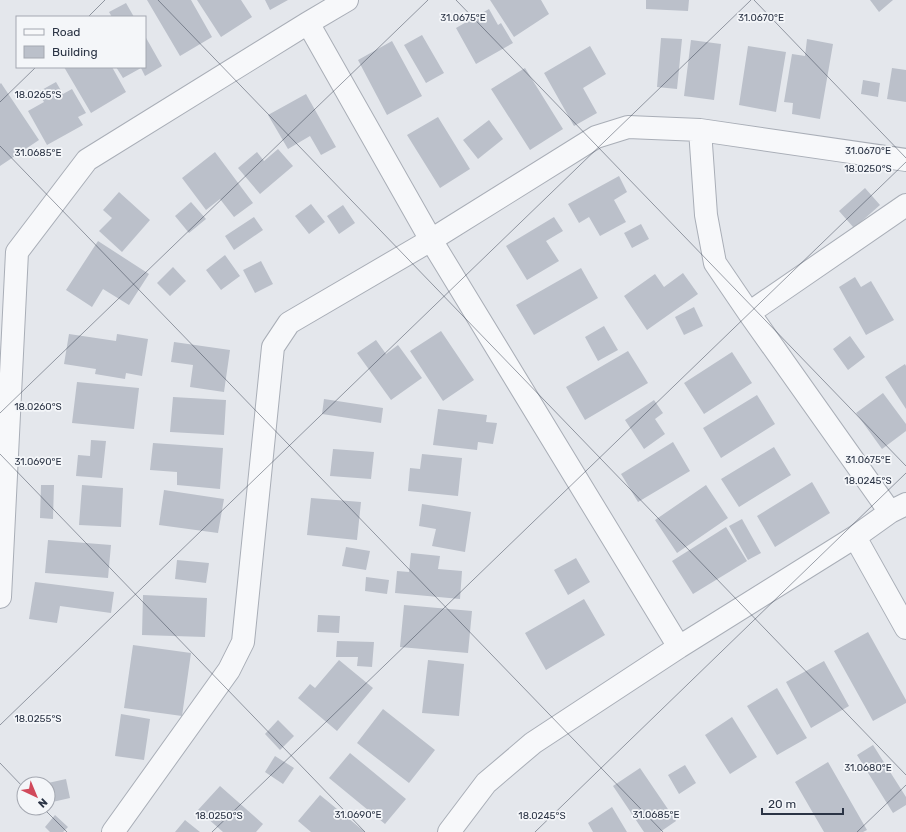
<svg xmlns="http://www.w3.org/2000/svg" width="906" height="832" viewBox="0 0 906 832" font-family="Rubik,sans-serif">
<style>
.building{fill:#bbc0ca}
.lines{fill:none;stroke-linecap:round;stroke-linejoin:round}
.minor-casing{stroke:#a9aeb7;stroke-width:24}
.minor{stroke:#f7f8fa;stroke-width:22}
.ticks{fill:none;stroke:#2b3445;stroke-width:1;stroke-opacity:0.45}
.ticks-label{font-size:10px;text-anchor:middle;fill:#2b3445;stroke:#f4f6f9;stroke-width:3.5;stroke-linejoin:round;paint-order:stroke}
</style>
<rect width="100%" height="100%" fill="#e4e7ec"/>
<!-- building -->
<path class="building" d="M147,0H191L212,37L180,56Z
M197,0H241L252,17L221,37Z
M265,0H288L270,10Z
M490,0H541L549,14L514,37Z
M646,0H689L688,11L646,9Z
M870,0H893L879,12Z
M126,3L134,17H112L109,12Z
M489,9L498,25L501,23L513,43L476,64L456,28Z
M422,35L444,73L426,83L404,45Z
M145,36L162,66L145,76L141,68L123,78L116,67H145Z
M661,38L682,39L677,89L657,87Z
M807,39L833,44L820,119L792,114L793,103L784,102L792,54L805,56Z
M691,40L721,44L714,100L684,96Z
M392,41L422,96L387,115L358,60Z
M590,46L606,74L583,88L597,113L574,126L544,73Z
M748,46L786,52L776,112L739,105Z
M64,67H112L126,92L91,113Z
M525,68L563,129L530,150L491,89Z
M892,68L906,70V102L887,99Z
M863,80L880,83L878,97L861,94Z
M56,82L63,94L72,89L86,113L78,117L83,125L47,145L28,111L44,102L38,92Z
M1,83L39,140L0,166V84Z
M306,94L336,147L321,155L310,136L288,149L268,115Z
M438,117L470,169L440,188L407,135Z
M489,120L503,139L478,159L463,140Z
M278,149L293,166L260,194L238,168L257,152L264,161Z
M215,152L253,203L234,217L220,199L206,210L182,178Z
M619,176L627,192L614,200L626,222L600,236L589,217L579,223L568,204Z
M865,188L880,205L854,228L839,211Z
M119,192L150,220L122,252L99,231L112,218L103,210Z
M191,202L206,219L189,233L175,216Z
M311,204L325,222L309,234L295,216Z
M343,205L355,223L339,234L327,216Z
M254,217L263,230L234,250L225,236Z
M554,217L563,231L546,241L559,261L527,280L506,246Z
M641,224L649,239L632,248L624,233Z
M98,241L149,274L129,305L103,289L92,307L66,290Z
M225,255L240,276L221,290L206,270Z
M261,261L273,284L255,293L243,270Z
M173,267L186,281L170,296L157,283Z
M581,268L598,298L534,335L516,305Z
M683,273L698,294L647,330L624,296L655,274L664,287Z
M855,277L861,287L871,281L894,320L866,335L839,287Z
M694,307L703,326L684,335L675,317Z
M604,326L618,350L598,361L585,337Z
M441,331L474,380L443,401L410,351Z
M69,334L116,341L117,334L148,339L142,376L126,373L125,379L95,374L96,369L64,364Z
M850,336L865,357L848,370L833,349Z
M376,340L386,354L398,345L422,378L391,400L357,353Z
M174,342L230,350L224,392L190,387L193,365L171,362Z
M628,351L648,383L585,420L566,387Z
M732,352L752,383L704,414L684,383Z
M905,364L906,366V409L885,377Z
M77,382L139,388L134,429L72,423Z
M883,393L906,424V431L882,449L856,413Z
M757,395L775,424L721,458L703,428Z
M173,397L226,400L224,435L170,432Z
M324,399L383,408L381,423L322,414Z
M654,400L663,413L655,419L665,434L644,449L625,420Z
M438,409L487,415L486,422L497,423L493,444L478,442L477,450L433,445Z
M91,440L106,441L102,478L76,476L78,455L90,456Z
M673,442L690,471L638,502L621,474Z
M153,443L223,448L220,489L177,485V472L150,470Z
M774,447L791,475L739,507L721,479Z
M333,449L374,452L371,479L330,476Z
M422,454L462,458L458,496L408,491L410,468L420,469Z
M812,482L830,513L775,547L757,516Z
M41,485H54L53,519L40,518Z
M82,485L123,488L121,527L79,525Z
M706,485L728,518L677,553L655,520Z
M164,490L224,499L218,533L159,525Z
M311,498L361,502L357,540L307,535Z
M422,504L471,512L465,552L432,546L436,529L419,526Z
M742,519L761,553L748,560L729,526Z
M726,527L747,561L693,594L672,561Z
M48,540L111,545L108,578L45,573Z
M346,547L370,551L366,570L342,566Z
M411,553L440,556L438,569L462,571L460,599L395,593L397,571L409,572Z
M576,558L590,582L568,595L554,570Z
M177,560L209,563L206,583L175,579Z
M366,577L389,580L387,594L365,591Z
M35,582L114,592L111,613L60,606L57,623L29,619Z
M143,595L207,598L205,637L142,635Z
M584,599L605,635L546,670L525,633Z
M404,605L472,611L468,653L400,647Z
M318,615L340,616L339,633L317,632Z
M868,632L906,700V703L873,721L834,651Z
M337,641L374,642L372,667L357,666L358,657H336Z
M133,645L191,653L182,716L124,708Z
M339,660L373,688L337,731L298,698L310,684L315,688Z
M428,660L464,664L459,716L422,713Z
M824,661L849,706L811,728L786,682Z
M777,688L807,738L777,755L747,706Z
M383,709L435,750L409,783L357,743Z
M121,714L150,719L144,760L115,756Z
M732,717L757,757L730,774L705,735Z
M278,720L294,736L280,750L265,734Z
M873,745L906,797V805L893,813L857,755Z
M350,753L406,799L385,824L329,778Z
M275,756L294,768L283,784L265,772Z
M828,762L867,830L863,832H824L795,782Z
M685,765L696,783L679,794L668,775Z
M640,768L676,821L660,832H644L613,786Z
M66,779L70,798L48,803V783Z
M220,786L263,824L256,832H223L198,810Z
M320,795L365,832H311L298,821Z
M612,807L627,832H593L588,823Z
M55,815L68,827L63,832H50L45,827Z
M185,820L200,832H175Z"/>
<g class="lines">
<!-- minor casing -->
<g class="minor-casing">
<path id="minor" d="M308,23L431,240L679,647
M700,130L706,215L715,263L749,313L890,512
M749,313L906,205
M855,537L906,628
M0,597L17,252L87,160L308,23L347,0
M113,832L229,670L243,642L273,347L289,323L431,240L596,137L628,127L700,130L906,160
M449,832L486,783L533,743L679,647L855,537L890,512L906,504"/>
</g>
<!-- minor -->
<use href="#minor" class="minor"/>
</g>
<!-- ticks -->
<path class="ticks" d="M158,0L906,775M456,0L906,466M754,0L906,158M88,17L105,0M0,102L36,67M0,146L663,832M0,413L428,0M0,454L365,832M0,725L751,0M0,763L24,788M43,808L67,832M212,832L906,162M535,832L906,473M857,832L906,785"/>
<g class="ticks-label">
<text x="463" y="21">31.0675°E</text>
<text x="761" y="21">31.0670°E</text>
<text x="38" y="98">18.0265°S</text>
<text x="868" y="154">31.0670°E</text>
<text x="38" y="156">31.0685°E</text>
<text x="868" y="172">18.0250°S</text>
<text x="38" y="410">18.0260°S</text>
<text x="868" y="463">31.0675°E</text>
<text x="38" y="465">31.0690°E</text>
<text x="868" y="484">18.0245°S</text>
<text x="38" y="722">18.0255°S</text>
<text x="868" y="771">31.0680°E</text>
<text x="358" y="818">31.0690°E</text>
<text x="656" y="818">31.0685°E</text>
<text x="219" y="819">18.0250°S</text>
<text x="542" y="819">18.0245°S</text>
</g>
<!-- legend -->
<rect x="16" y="16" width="130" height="52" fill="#f4f6f9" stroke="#a4a8b1"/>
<rect x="24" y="29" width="20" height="6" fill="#f7f8fa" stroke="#a4a8b1"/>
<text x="52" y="36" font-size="12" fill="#2b3445">Road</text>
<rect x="24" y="46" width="20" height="12" fill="#bbc0ca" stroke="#a4a8b1"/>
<text x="52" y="56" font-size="12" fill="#2b3445">Building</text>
<!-- north arrow -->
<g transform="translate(36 796) rotate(136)"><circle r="19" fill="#f4f6f9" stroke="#a4a8b1"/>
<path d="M0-3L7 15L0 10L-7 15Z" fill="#d1495b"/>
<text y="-6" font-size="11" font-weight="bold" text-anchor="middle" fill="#2b3445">N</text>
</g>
<!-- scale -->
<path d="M762 808v6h81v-6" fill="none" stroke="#2b3445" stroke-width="2"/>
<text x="768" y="808" font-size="12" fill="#2b3445" stroke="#f4f6f9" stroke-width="3" paint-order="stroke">20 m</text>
</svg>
